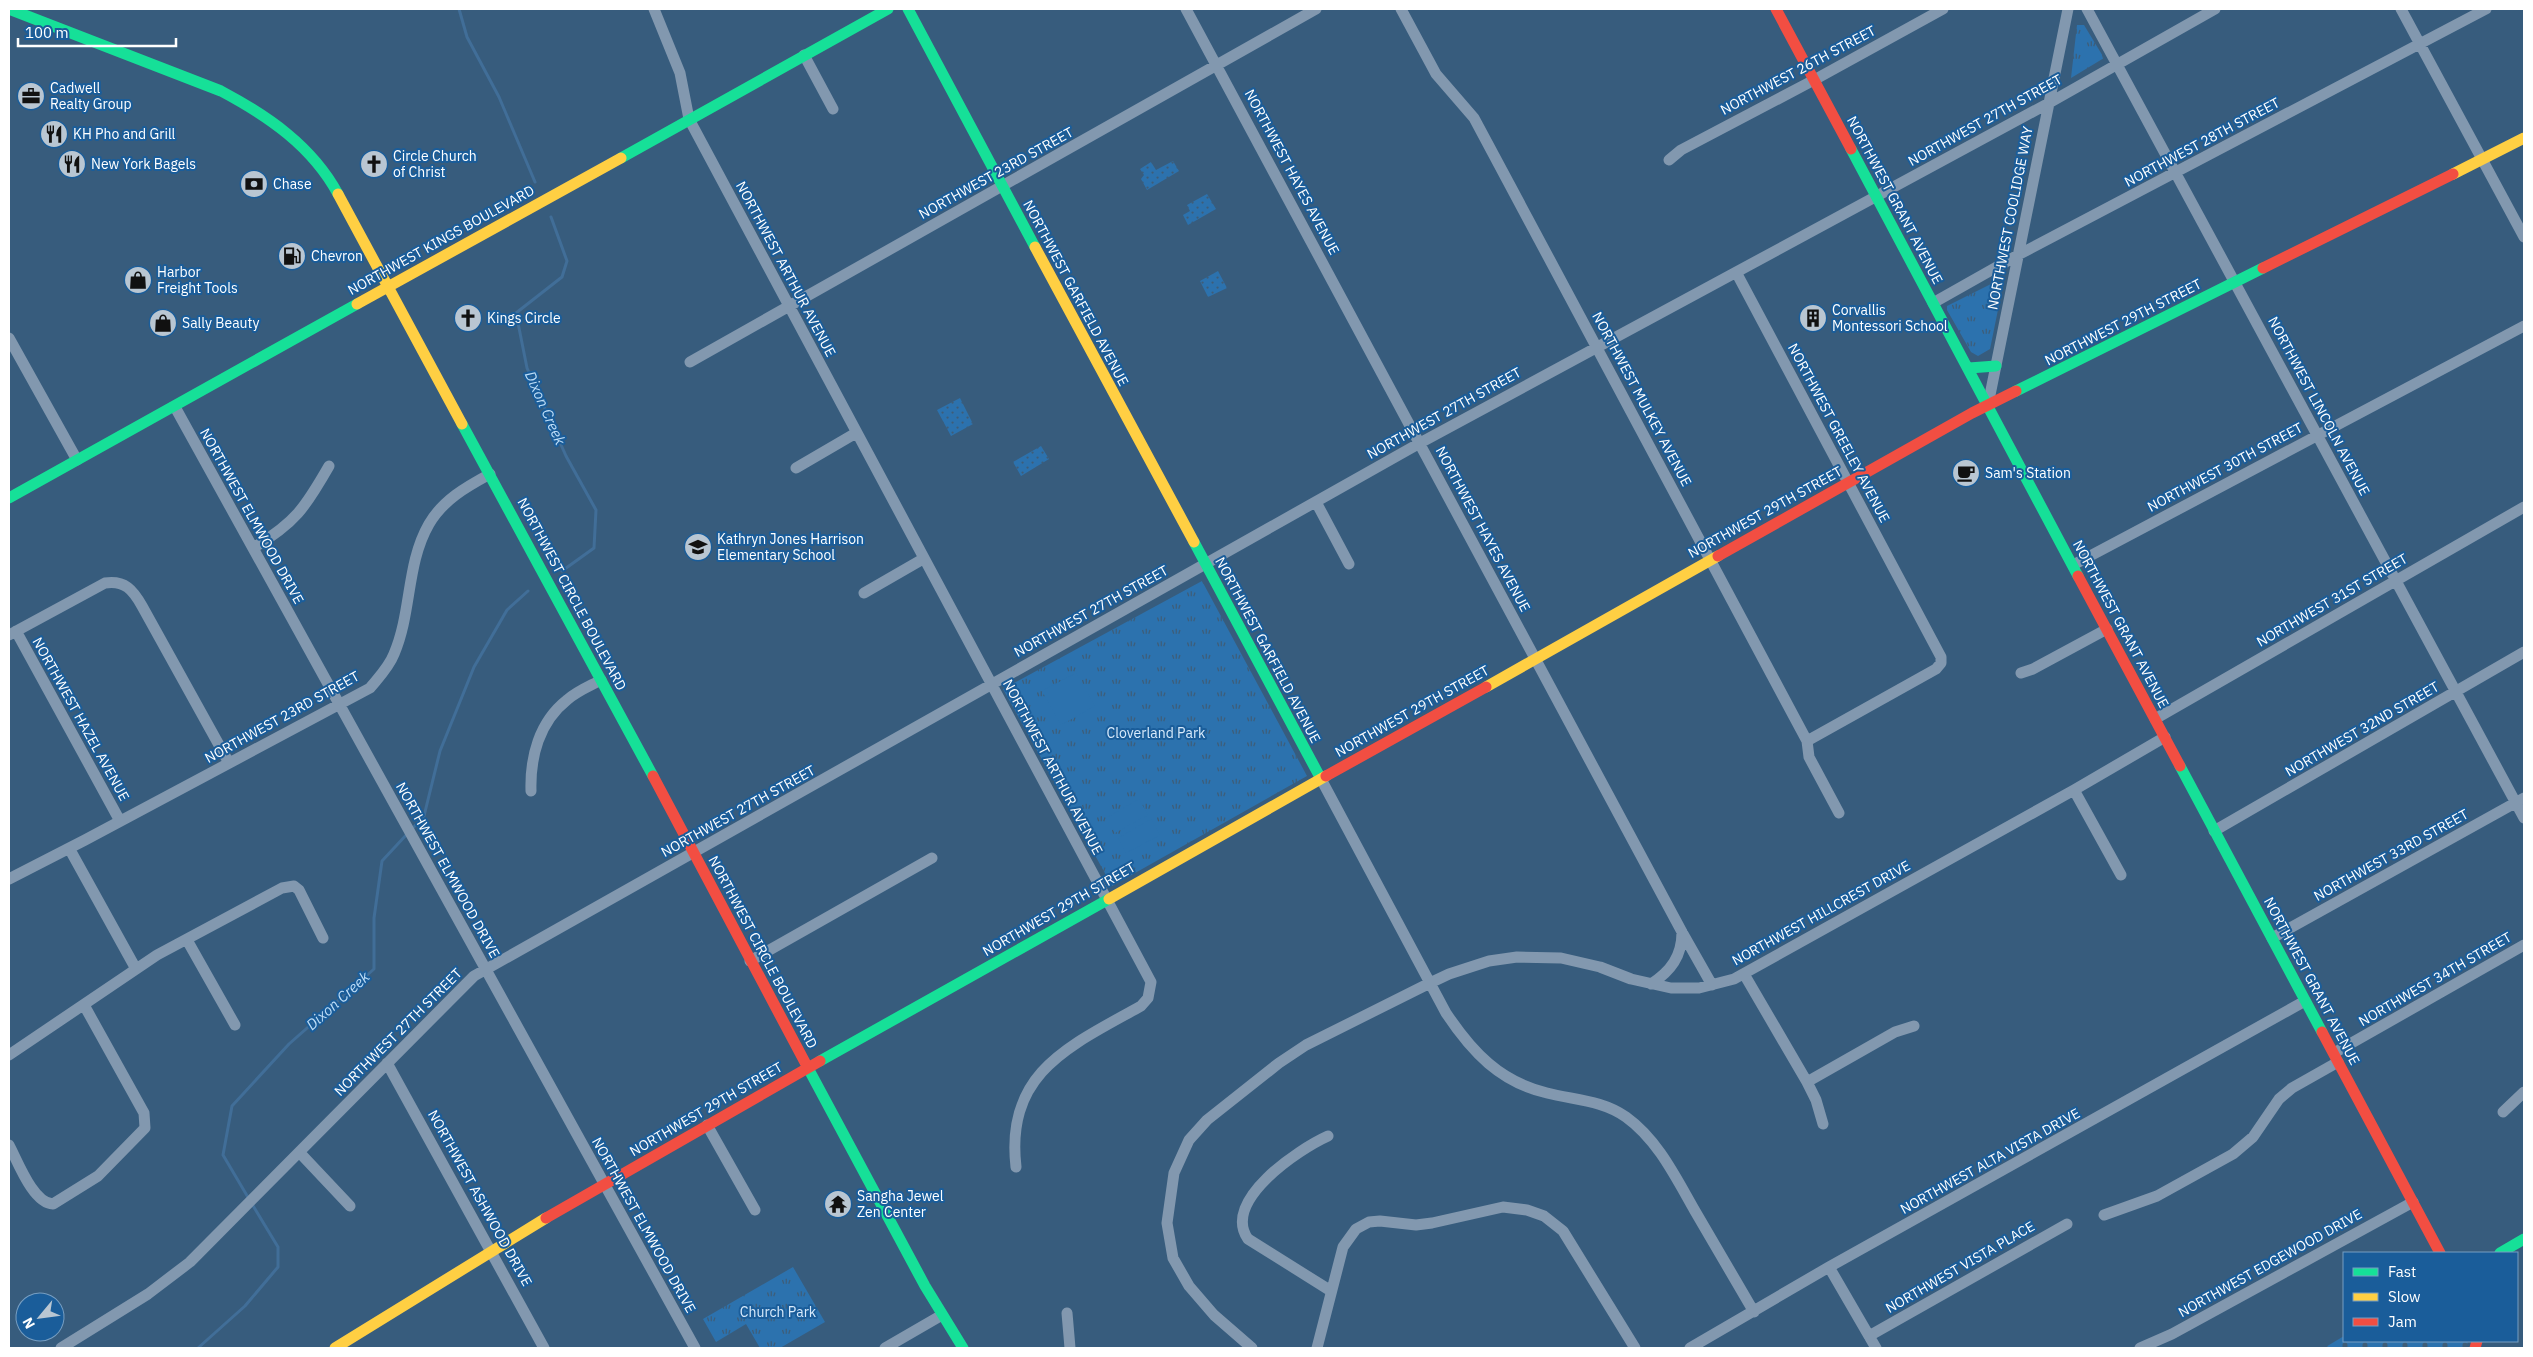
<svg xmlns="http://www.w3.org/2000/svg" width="2533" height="1357" viewBox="0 0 2533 1357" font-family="'IBM Plex Sans',sans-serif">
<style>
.grass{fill:url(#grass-tufts)}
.cemetery{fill:url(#cemetery-stones)}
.garden{fill:url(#garden-dots)}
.pitch{fill:#2c72ae}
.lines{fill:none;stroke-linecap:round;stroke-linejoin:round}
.stream{stroke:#416e98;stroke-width:3}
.street{stroke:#8298af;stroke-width:11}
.fast{stroke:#16e098;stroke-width:11}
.slow{stroke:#ffcf43;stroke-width:11}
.jam{stroke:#f24e42;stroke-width:11}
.labels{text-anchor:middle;stroke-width:4;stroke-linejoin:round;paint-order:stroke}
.street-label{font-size:14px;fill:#fff;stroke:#1a5d9a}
.poi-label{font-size:14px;fill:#fff;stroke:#1a5d9a;text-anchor:start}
.park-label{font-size:14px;fill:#d8ebfc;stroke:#1a5d9a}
.water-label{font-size:15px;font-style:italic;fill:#bdddf7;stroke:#1a5d9a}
</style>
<defs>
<pattern id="grass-tufts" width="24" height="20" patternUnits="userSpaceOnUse" patternTransform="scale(1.25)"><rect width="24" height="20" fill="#2c72ae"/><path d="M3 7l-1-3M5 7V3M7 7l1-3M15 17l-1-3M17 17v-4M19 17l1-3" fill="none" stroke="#3e5d78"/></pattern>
<pattern id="cemetery-stones" width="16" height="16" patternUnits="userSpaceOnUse" patternTransform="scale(1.25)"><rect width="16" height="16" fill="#2c72ae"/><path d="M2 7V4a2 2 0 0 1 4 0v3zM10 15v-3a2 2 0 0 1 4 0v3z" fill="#3e5d78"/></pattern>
<pattern id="garden-dots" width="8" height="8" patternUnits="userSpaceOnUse" patternTransform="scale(1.25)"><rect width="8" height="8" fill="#2c72ae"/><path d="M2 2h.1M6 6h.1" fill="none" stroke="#3e5d78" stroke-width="1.8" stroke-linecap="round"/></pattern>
</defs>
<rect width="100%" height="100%" fill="#375c7d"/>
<!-- grass -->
<path class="grass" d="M2077,25H2084L2104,58L2071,78Z
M1997,281L2003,285L1990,349L1978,356L1971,352L1947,310V306Z
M1202,581L1307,776L1112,886L1003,689Z
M793,1267L825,1322L780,1348H760L746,1324L716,1342L703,1319Z"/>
<!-- cemetery -->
<path class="cemetery" d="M2344,1336V1341H2468L2466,1348H2324Z"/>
<!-- garden -->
<path class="garden" d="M1173,161L1179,171L1147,190L1141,179L1144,175L1140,169L1151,162L1156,170Z
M1207,194L1216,209L1188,225L1183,215L1190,211L1187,205Z
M1218,271L1227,288L1208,297L1200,281Z
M960,398L973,424L951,436L937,410Z
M1041,446L1049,459L1021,476L1013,462Z"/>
<!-- pitch -->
<path class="pitch" d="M1076,673L1095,706L1061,725L1042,691Z
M1139,799L1148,815L1115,833L1106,818Z
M1151,819L1160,835L1126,853L1118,838Z"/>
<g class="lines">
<!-- stream -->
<path class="stream" d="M459,9L467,37L499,97L535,182
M551,217L567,261L562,277L516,313L527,368L566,456L596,510L594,548L562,571
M412,829L424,816L440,751L474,667L507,610L528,591
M249,1199L223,1155L232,1106L289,1044L374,969V918L382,861L408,833
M198,1348L245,1306L278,1267V1247L252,1204"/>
<!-- street -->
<path class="street" d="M654,9L680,73L689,119L1151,982L1148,998L1141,1006C1070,1046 1005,1072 1016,1167
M1186,9L1682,932L1712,985
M1401,9L1436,74L1474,118L1807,741L1809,757L1839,813
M2087,9L2524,818
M2401,9L2524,237
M804,55L833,109
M1669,160L1681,150L1814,80L1943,9
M1736,272L1941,657V663L1936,669L1807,741
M1933,303L2018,255L2486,9
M9,338L77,460
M690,362L1316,9
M1988,405L2068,9
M175,407L695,1348
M796,468L856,433
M1316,502L1349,564
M253,548C295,523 305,508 329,466
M2073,565L2524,326
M864,593L923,559
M16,631L120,821
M9,635L105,583C125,580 133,590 142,606L229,763
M2021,673L2033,669L2107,629
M2155,719L2524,507
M1321,779L1446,1013C1472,1052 1500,1082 1547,1093C1574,1100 1602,1100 1626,1117C1658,1140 1676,1178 1695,1211C1715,1245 1734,1278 1754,1312
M2074,790L2121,875
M531,791C530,757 539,722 567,700C577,691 590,686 601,680
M2214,831L2524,652
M69,848L136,969
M9,879L85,840L370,688C379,677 389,667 394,654C412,612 406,564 429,524C443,500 466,487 490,474
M2272,938L2524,798
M187,940L235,1025
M750,961L932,858
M1744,974L1807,1082L1816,1100L1823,1124
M1651,984C1671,971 1682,956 1682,932
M2334,1053L2524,945
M9,1055L157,955L282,888L294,886L299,890L323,938
M387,1063L544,1348
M1807,1082L1895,1032L1914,1026
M2503,1112L2524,1092
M707,1125L755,1210
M1328,1136C1299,1149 1221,1201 1248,1239L1331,1291
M9,1145C18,1162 33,1203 53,1204L98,1176L145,1128L144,1113L84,1005
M300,1153L350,1206
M2104,1215L2157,1196L2233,1154L2253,1137L2279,1099L2292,1088L2338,1062
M1829,1267L1876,1348
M1067,1313L1070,1348
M1869,1336L2067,1224
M61,1348L148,1294L190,1262L474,976L1420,443L2049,103L2215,9
M885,1348L942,1315
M1252,1348L1214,1315L1189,1286L1173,1258L1167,1223L1174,1173L1189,1140L1207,1120L1279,1063L1306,1045L1430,983L1449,974L1489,961L1517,957L1561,958L1600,967L1631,979L1671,988H1699L1734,979L2074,790L2165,737
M1317,1348L1343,1247L1356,1229L1369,1222L1380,1221L1416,1225L1432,1223L1503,1207L1527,1210L1544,1216L1563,1231L1635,1348
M1690,1348L1829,1267L2305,1001
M2140,1348L2172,1334L2413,1202"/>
<!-- fast -->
<path class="fast" d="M9,9L221,91C268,116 312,146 338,194
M908,9L1035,247
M1851,149L2078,576
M621,158L888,9
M1969,368L1996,366
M2016,391L2263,268
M462,424L653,776
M9,498L357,304
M1194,542L1321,779
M2180,766L2322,1032
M820,1061L1109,899
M808,1068L925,1286L963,1348
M2500,1253L2524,1239"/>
<!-- slow -->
<path class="slow" d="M2453,174L2524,138
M338,194L462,424
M1035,247L1194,542
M357,304L621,158
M1486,687L1718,556
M1109,899L1326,776
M335,1348L546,1218"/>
<!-- jam -->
<path class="jam" d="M1776,9L1851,149
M2263,268L2453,174
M1718,556L1972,413L2016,391
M2078,576L2180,766
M653,776L808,1068
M1326,776L1486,687
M2322,1032L2440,1253
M546,1218L820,1061
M2475,1348L2477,1341"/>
</g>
<!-- icons -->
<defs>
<g id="office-disc" transform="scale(1.4375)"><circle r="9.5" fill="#b9c6d2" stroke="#1a5d9a"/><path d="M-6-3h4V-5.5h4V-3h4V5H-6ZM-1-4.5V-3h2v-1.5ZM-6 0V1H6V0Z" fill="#111"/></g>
<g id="restaurant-disc" transform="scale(1.4375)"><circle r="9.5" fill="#b9c6d2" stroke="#1a5d9a"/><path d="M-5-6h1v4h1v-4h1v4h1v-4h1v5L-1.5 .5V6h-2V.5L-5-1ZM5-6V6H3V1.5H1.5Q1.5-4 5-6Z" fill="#111"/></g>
<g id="church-disc" transform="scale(1.4375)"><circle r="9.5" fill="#b9c6d2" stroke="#1a5d9a"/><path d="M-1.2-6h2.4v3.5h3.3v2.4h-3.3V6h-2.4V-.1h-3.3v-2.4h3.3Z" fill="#111"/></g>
<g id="bank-disc" transform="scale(1.4375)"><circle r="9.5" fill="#b9c6d2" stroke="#1a5d9a"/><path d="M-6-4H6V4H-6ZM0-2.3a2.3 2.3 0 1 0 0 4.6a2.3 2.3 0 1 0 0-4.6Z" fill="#111"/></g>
<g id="fuel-disc" transform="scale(1.4375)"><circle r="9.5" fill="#b9c6d2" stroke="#1a5d9a"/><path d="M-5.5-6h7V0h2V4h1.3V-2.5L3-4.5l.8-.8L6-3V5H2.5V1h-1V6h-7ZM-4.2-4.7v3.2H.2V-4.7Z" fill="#111"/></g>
<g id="shop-disc" transform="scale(1.4375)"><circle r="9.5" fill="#b9c6d2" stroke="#1a5d9a"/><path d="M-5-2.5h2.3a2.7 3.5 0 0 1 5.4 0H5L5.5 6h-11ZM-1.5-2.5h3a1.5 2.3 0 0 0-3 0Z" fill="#111"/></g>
<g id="building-disc" transform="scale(1.4375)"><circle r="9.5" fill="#b9c6d2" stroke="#1a5d9a"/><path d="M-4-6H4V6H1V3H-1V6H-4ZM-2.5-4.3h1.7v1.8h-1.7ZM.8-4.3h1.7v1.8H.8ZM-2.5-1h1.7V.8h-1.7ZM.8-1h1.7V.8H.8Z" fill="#111"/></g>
<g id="cafe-disc" transform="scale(1.4375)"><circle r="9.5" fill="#b9c6d2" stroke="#1a5d9a"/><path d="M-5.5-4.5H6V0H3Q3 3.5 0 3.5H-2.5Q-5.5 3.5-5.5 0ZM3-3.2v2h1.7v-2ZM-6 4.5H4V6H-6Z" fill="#111"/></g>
<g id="school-disc" transform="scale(1.4375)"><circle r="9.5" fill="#b9c6d2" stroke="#1a5d9a"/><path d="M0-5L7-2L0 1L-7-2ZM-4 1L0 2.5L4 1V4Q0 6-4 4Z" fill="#111"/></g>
<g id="temple-disc" transform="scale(1.4375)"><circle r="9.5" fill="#b9c6d2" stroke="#1a5d9a"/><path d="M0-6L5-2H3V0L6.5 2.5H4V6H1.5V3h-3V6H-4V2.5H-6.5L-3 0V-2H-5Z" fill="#111"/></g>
</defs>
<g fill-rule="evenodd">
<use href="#office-disc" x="31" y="96"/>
<use href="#restaurant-disc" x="54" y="134"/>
<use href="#restaurant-disc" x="72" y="164"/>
<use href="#church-disc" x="374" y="164"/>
<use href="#bank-disc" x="254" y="184"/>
<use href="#fuel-disc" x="292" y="256"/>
<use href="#shop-disc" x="138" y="280"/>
<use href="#church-disc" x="468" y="318"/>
<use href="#building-disc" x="1813" y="318"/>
<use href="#shop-disc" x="163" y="323"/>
<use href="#cafe-disc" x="1966" y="473"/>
<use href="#school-disc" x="698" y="547"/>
<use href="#temple-disc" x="838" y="1204"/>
</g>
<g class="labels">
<!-- street labels -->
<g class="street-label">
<text transform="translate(1798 70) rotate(-28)" y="5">NORTHWEST 26TH STREET</text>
<text transform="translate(1985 120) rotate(-29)" y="5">NORTHWEST 27TH STREET</text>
<text transform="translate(2202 142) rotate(-28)" y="5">NORTHWEST 28TH STREET</text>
<text transform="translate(1292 172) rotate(62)" y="5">NORTHWEST HAYES AVENUE</text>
<text transform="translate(996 173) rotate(-29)" y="5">NORTHWEST 23RD STREET</text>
<text transform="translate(1895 200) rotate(62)" y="5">NORTHWEST GRANT AVENUE</text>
<text transform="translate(2010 218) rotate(-79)" y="5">NORTHWEST COOLIDGE WAY</text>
<text transform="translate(441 240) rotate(-29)" y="5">NORTHWEST KINGS BOULEVARD</text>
<text transform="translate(786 269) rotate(62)" y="5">NORTHWEST ARTHUR AVENUE</text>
<text transform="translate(1076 293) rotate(62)" y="5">NORTHWEST GARFIELD AVENUE</text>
<text transform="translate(2123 322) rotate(-27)" y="5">NORTHWEST 29TH STREET</text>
<text transform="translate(1642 399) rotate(62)" y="5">NORTHWEST MULKEY AVENUE</text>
<text transform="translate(2319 406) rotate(62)" y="5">NORTHWEST LINCOLN AVENUE</text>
<text transform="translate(1444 413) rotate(-29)" y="5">NORTHWEST 27TH STREET</text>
<text transform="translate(1839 433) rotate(62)" y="5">NORTHWEST GREELEY AVENUE</text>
<text transform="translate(2225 467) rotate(-28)" y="5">NORTHWEST 30TH STREET</text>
<text transform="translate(1765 512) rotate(-29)" y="5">NORTHWEST 29TH STREET</text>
<text transform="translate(252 516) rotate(61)" y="5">NORTHWEST ELMWOOD DRIVE</text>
<text transform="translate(1483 529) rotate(62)" y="5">NORTHWEST HAYES AVENUE</text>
<text transform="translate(572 594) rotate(62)" y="5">NORTHWEST CIRCLE BOULEVARD</text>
<text transform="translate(2332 600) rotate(-30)" y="5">NORTHWEST 31ST STREET</text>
<text transform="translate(1091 611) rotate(-29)" y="5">NORTHWEST 27TH STREET</text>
<text transform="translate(2121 624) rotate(62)" y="5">NORTHWEST GRANT AVENUE</text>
<text transform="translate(1268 650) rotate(62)" y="5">NORTHWEST GARFIELD AVENUE</text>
<text transform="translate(1412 711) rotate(-29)" y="5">NORTHWEST 29TH STREET</text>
<text transform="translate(282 717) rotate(-29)" y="5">NORTHWEST 23RD STREET</text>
<text transform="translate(81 719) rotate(61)" y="5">NORTHWEST HAZEL AVENUE</text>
<text transform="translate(2362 729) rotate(-30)" y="5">NORTHWEST 32ND STREET</text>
<text transform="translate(1053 767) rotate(62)" y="5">NORTHWEST ARTHUR AVENUE</text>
<text transform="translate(738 811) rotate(-29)" y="5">NORTHWEST 27TH STREET</text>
<text transform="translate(2391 855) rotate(-29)" y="5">NORTHWEST 33RD STREET</text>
<text transform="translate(448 870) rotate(61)" y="5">NORTHWEST ELMWOOD DRIVE</text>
<text transform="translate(1059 909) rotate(-30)" y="5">NORTHWEST 29TH STREET</text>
<text transform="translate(1821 913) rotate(-29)" y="5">NORTHWEST HILLCREST DRIVE</text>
<text transform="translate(763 952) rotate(62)" y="5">NORTHWEST CIRCLE BOULEVARD</text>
<text transform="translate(2435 979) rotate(-30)" y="5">NORTHWEST 34TH STREET</text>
<text transform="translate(2312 981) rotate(62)" y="5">NORTHWEST GRANT AVENUE</text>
<text transform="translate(398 1032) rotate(-45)" y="5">NORTHWEST 27TH STREET</text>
<text transform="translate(706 1109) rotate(-30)" y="5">NORTHWEST 29TH STREET</text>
<text transform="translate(1990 1161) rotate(-29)" y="5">NORTHWEST ALTA VISTA DRIVE</text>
<text transform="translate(480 1198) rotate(61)" y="5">NORTHWEST ASHWOOD DRIVE</text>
<text transform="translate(644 1225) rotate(61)" y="5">NORTHWEST ELMWOOD DRIVE</text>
<text transform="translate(2270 1263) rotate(-29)" y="5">NORTHWEST EDGEWOOD DRIVE</text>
<text transform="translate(1960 1267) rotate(-30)" y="5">NORTHWEST VISTA PLACE</text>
</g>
<!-- poi labels -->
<g class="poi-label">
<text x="50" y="93">Cadwell<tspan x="50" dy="16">Realty Group</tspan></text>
<text x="73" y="139">KH Pho and Grill</text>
<text x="393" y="161">Circle Church<tspan x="393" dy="16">of Christ</tspan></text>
<text x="91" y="169">New York Bagels</text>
<text x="273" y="189">Chase</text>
<text x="311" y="261">Chevron</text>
<text x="157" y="277">Harbor<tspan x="157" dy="16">Freight Tools</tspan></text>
<text x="1832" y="315">Corvallis<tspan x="1832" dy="16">Montessori School</tspan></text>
<text x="487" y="323">Kings Circle</text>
<text x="182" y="328">Sally Beauty</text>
<text x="1985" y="478">Sam's Station</text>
<text x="717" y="544">Kathryn Jones Harrison<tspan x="717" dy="16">Elementary School</tspan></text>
<text x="857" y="1201">Sangha Jewel<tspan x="857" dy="16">Zen Center</tspan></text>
</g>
<!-- park labels -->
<g class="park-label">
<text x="1156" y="738">Cloverland Park</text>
<text x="778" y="1317">Church Park</text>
</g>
<!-- water labels -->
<g class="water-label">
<text transform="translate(545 408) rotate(66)" y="5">Dixon Creek</text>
<text transform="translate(338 1001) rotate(-42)" y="5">Dixon Creek</text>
</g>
</g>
<!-- border -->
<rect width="2533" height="1357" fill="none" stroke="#ffffff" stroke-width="20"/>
<!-- legend -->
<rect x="2343" y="1252" width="175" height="90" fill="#1a5d9a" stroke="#769ec2"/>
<rect x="2353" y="1268" width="25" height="8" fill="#16e098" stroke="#769ec2"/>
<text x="2388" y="1277" font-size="15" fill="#ffffff">Fast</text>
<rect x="2353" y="1293" width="25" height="8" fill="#ffcf43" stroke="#769ec2"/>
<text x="2388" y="1302" font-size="15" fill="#ffffff">Slow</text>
<rect x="2353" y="1318" width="25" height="8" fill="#f24e42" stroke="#769ec2"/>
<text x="2388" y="1327" font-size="15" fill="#ffffff">Jam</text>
<!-- north arrow -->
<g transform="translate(40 1317) rotate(241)"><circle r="24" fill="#1a5d9a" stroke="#769ec2"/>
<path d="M0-4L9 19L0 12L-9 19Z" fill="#b9c6d2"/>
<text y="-8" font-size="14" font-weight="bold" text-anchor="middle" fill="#ffffff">N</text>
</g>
<!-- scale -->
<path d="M18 38v8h158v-8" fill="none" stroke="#ffffff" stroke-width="2.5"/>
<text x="25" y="38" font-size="15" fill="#ffffff" stroke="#1a5d9a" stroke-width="4" paint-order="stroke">100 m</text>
</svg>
